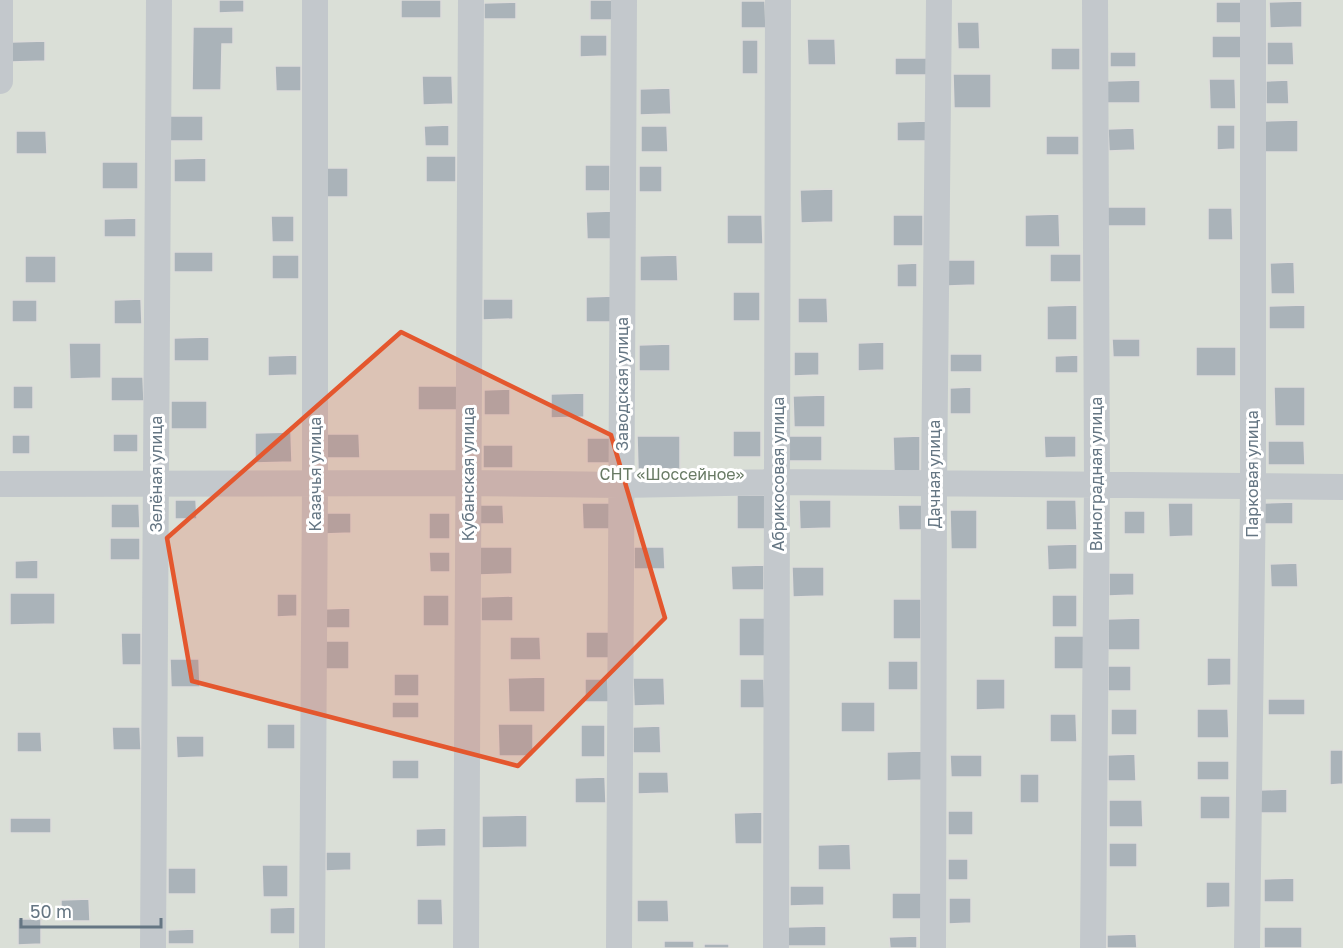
<svg xmlns="http://www.w3.org/2000/svg" width="1343" height="948" viewBox="0 0 1343 948" font-family="'Golos Text',sans-serif">
<style>
.green{fill:#dadfd7}
.building{fill:#aab3b9;stroke:#dcdcda;stroke-width:1.5}
.lines{fill:none;stroke-linecap:round;stroke-linejoin:round}
.minor{stroke:#c3c8cc;stroke-width:26}
.marked{fill:#e4572e;fill-opacity:0.2;stroke:#e4572e;stroke-width:4.5;stroke-linejoin:round}
.labels{text-anchor:middle;stroke-width:6;stroke-linejoin:round;paint-order:stroke}
.street-label{font-size:16px;fill:#657683;stroke:#fff}
.park-label{font-size:16px;fill:#687a64;stroke:#fff}
</style>
<rect width="100%" height="100%" fill="#fafaf8"/>
<!-- green -->
<path class="green" d="M0,0H1343V948H0Z"/>
<!-- building -->
<path class="building" d="M219,0H244V12L219,13Z
M401,0H441V18H401Z
M590,0H614V20H590Z
M741,1H765L766,28H741Z
M1302,1V27L1270,28L1269,2Z
M516,2V19H484V3Z
M1216,2H1243V23H1216Z
M957,22H979L980,49H958Z
M193,27H233V44H222L221,90H192Z
M580,35H607V56L580,57Z
M1212,36H1241V58H1212Z
M807,39H835L836,65H808Z
M742,40H758V74H742Z
M45,41V61L12,62V42Z
M1267,42H1293L1294,65H1267Z
M1051,48H1080V70H1051Z
M1110,52H1136V67H1110Z
M895,58H927V75H895Z
M275,66H301V91H276Z
M953,74H991V108H954Z
M422,76H452L453,104L423,105Z
M1209,79H1235L1236,109H1210Z
M1140,80V103H1107V81Z
M1288,80L1289,104H1266V81Z
M670,88L671,114L640,115V89Z
M166,116H203V141H166Z
M1298,120V152H1265V121Z
M926,121V141H897V122Z
M449,125V146H425L424,126Z
M1217,125H1235V149L1217,150Z
M641,126H667L668,152H641Z
M1134,128L1135,150L1109,151L1108,129Z
M16,131H46L47,154H16Z
M1046,136H1079V155H1046Z
M426,156H456V182H426Z
M206,158V182H174V159Z
M102,162H138V189H102Z
M585,165H610V191H585Z
M639,166H662V192H639Z
M325,168H348V197H326Z
M833,189V222L801,223L800,190Z
M1106,207H1146V226H1106Z
M1208,208H1232L1233,240H1208Z
M612,211L613,239H587L586,212Z
M1059,214L1060,247H1025V215Z
M727,215H762L763,244H727Z
M893,215H923V246H893Z
M271,216H294V242H272Z
M136,218V237H104V219Z
M174,252H213V272H174Z
M1050,254H1081V282H1050Z
M272,255H299V279H272Z
M677,255L678,281H640V256Z
M25,256H56V283H25Z
M948,260H975V285L948,286Z
M1294,262L1295,294H1271L1270,263Z
M917,263V287H897V264Z
M733,292H760V321H733Z
M614,296V322H586V297Z
M798,298H827L828,323H798Z
M141,299L142,324H114V300Z
M483,299H513V319L483,320Z
M12,300H37V322H12Z
M1077,305V340H1047V306Z
M1305,305V329H1269V306Z
M209,337V361H174V338Z
M1112,339H1140V357H1113Z
M884,342V370L858,371V343Z
M69,343H101V378L70,379Z
M670,344V371H639V345Z
M1196,347H1236V376H1196Z
M794,352H819V375L794,376Z
M950,354H982V372H950Z
M297,355V375L268,376V356Z
M1078,355V373H1055V356Z
M111,377H143L144,401H111Z
M13,386H33V409H13Z
M418,386H459V410H418Z
M971,387V414H950V388Z
M1274,387H1305V426H1275Z
M510,389V415H484V390Z
M584,393V417L551,418V394Z
M825,395V427H794L793,396Z
M171,401H207V429H171Z
M733,431H761V457H733Z
M291,432L292,462L255,463V433Z
M113,434H138V452H113Z
M322,434H359L360,458H322Z
M12,435H30V454H12Z
M637,436H680V469H638Z
M789,436H822V461H789Z
M920,436V471L894,472L893,437Z
M1044,436H1076V457L1045,458Z
M587,438H615V463H587Z
M1268,441H1304L1305,465H1268Z
M483,445H513V468H483Z
M737,495H766L767,529H737Z
M175,500H196L197,519H175Z
M799,500H831V528L800,529Z
M1046,500H1076L1077,530H1046Z
M1293,502V524H1264V503Z
M582,503H610V529H583Z
M1168,503H1193V536L1169,537Z
M111,504H139L140,528H111Z
M480,505H503L504,524H480Z
M898,505H925V530H899Z
M950,510H977V549H951Z
M1124,511H1145V534H1124Z
M323,513H351V533L324,534Z
M429,513H450V539H429Z
M110,538H140V560H110Z
M1077,544V569L1048,570L1047,545Z
M479,547H512V574L479,575Z
M634,547H664L665,569H634Z
M429,552H450V572H430Z
M38,560V579H15V561Z
M1297,563L1298,587H1271L1270,564Z
M764,565V590H732L731,566Z
M792,567H824V596L793,597Z
M1109,573H1134V595L1109,596Z
M10,593H55V624L10,625Z
M277,594H297V616L277,617Z
M423,595H449V626H423Z
M1052,595H1077V627H1052Z
M513,596V621H481V597Z
M893,599H921V639H893Z
M350,608V628H323V609Z
M739,618H771V656H739Z
M1140,618V650H1108V619Z
M586,632H609V658H586Z
M121,633H141V665H122Z
M1054,636H1084V669H1054Z
M510,637H540L541,660H510Z
M324,641H349V669H324Z
M1207,658H1231V685L1207,686Z
M170,659H199L200,687H171Z
M888,661H918V690H888Z
M1108,666H1131V691H1108Z
M394,674H419V696H394Z
M545,677V712H509L508,678Z
M633,678H664L665,705L634,706Z
M585,679H608L609,702H585Z
M740,679H764L765,708H740Z
M976,679H1005V709L976,710Z
M1268,699H1305V715H1268Z
M392,702H419V718H392Z
M841,702H875V732H841Z
M1111,709H1137V735H1111Z
M1197,709H1228L1229,738H1197Z
M1050,714H1076L1077,742H1050Z
M267,724H295V749H267Z
M498,724H533V756H499Z
M581,725H605V757H581Z
M660,726L661,753H633V727Z
M112,727H140L141,750H113Z
M17,732H41L42,752H17Z
M176,736H204V757L177,758Z
M1330,750H1343V784L1330,785Z
M922,751V780L887,781V752Z
M1135,754L1136,781H1108V755Z
M950,755H982V777H951Z
M392,760H419V779H392Z
M1197,761H1229V780H1197Z
M638,772H668L669,793L638,794Z
M1020,774H1039V803H1020Z
M605,777L606,803H575V778Z
M1287,789V813H1260V790Z
M1200,796H1230V819H1200Z
M1109,800H1142L1143,827H1109Z
M948,811H973V835H948Z
M762,812V844H735L734,813Z
M527,815V847L482,848V816Z
M10,818H51V833H10Z
M446,828V846L416,847V829Z
M1109,843H1137V867H1109Z
M850,844L851,870H818V845Z
M326,852H351V870L326,871Z
M948,859H968V880H948Z
M262,865H288V897H263Z
M168,868H196V894H168Z
M1294,878V902H1264V879Z
M1206,882H1230V907L1206,908Z
M790,886H824V905L790,906Z
M892,893H923V919H892Z
M949,898H971V923L949,924Z
M89,899L90,921H61V900Z
M417,899H442L443,925H417Z
M637,900H668L669,922H637Z
M295,907V934H270V908Z
M18,919H41V944L18,945Z
M826,926V946H787V927Z
M1264,927H1302V948H1264Z
M194,929V944H168V930Z
M1136,934L1137,948H1107V935Z
M917,936V948H890L889,937Z
M664,941H694V948H664Z
M704,944H729V948H704Z"/>
<g class="lines">
<!-- minor -->
<path class="minor" d="M0,81V0
M0,484L468,483L621,485L778,482L1343,487
M153,948L159,0
M312,948L315,484V0
M466,948L471,0
M619,948L624,0
M776,948L778,0
M933,948L934,484L939,0
M1093,948L1097,486L1095,0
M1247,948L1253,488V0"/>
</g>
<!-- marked area -->
<path class="marked" d="M401,332L611,435L665,618L518,766L192,681L167,538Z"/>
<g class="labels">
<!-- street labels -->
<g class="street-label">
<text transform="translate(622 384) rotate(-90)" y="6">Заводская улица</text>
<text transform="translate(156 474) rotate(-90)" y="6">Зелёная улица</text>
<text transform="translate(315 474) rotate(-90)" y="6">Казачья улица</text>
<text transform="translate(468 474) rotate(-90)" y="6">Кубанская улица</text>
<text transform="translate(778 474) rotate(-90)" y="6">Абрикосовая улица</text>
<text transform="translate(934 474) rotate(-90)" y="6">Дачная улица</text>
<text transform="translate(1096 474) rotate(-90)" y="6">Виноградная улица</text>
<text transform="translate(1252 474) rotate(-90)" y="6">Парковая улица</text>
</g>
<!-- park labels -->
<g class="park-label">
<text x="672" y="480">СНТ «Шоссейное»</text>
</g>
</g>
<!-- scale -->
<path d="M21 918v9h140v-9" fill="none" stroke="#657683" stroke-width="3"/>
<text x="30" y="918" font-size="18" fill="#657683" stroke="#ffffff" stroke-width="4.5" paint-order="stroke">50 m</text>
</svg>
